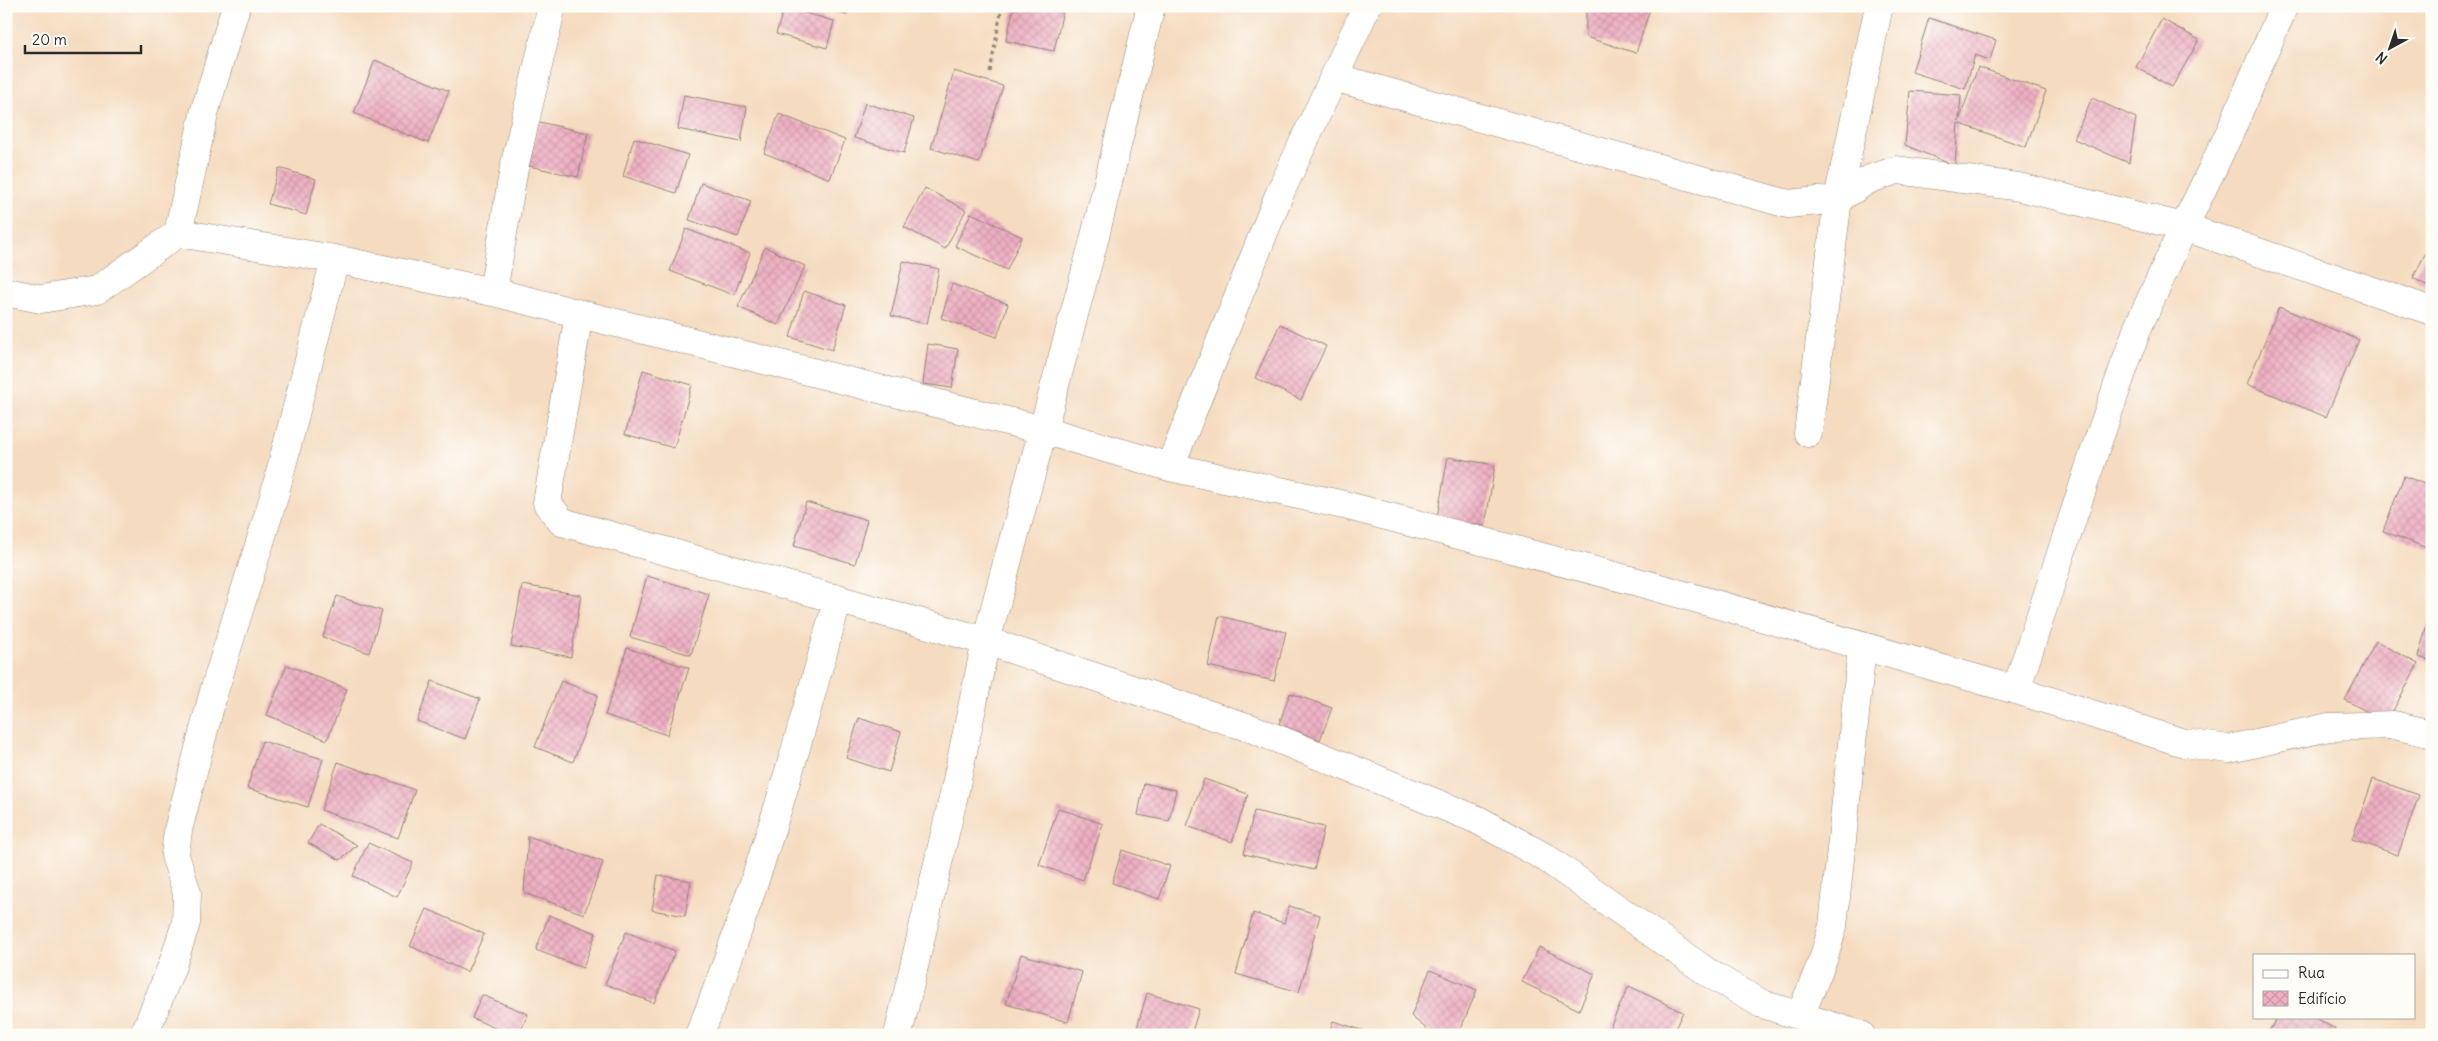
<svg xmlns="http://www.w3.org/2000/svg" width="2438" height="1041" viewBox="0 0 2438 1041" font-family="Delius,sans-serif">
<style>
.building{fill:url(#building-cross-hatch)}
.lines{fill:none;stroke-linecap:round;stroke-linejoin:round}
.minor-casing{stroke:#908375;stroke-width:29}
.path{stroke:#908375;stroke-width:3;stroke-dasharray:4 4;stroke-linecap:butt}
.minor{stroke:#fff;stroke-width:28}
</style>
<defs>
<pattern id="building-cross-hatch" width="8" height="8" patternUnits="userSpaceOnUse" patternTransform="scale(1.25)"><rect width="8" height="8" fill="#eeafc2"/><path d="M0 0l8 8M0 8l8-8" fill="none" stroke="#cc97a7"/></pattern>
</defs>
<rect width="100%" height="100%" fill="#fdfcf7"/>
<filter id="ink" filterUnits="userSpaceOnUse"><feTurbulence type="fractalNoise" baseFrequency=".02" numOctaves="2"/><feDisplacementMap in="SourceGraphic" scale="10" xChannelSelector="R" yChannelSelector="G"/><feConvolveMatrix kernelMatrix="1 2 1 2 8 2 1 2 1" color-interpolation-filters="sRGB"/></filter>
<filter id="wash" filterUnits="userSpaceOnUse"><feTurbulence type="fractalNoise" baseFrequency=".0096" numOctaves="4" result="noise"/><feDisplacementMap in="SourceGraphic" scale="20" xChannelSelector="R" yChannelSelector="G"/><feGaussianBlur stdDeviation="1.12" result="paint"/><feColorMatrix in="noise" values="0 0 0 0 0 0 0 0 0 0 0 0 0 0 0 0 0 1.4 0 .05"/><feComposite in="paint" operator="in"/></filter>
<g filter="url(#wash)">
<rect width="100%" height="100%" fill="#f5dbbf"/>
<g id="blocks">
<!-- building -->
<path class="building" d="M820,6H849L846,15Z
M1014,6H1064L1054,51L1006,41Z
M1586,6H1651L1636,53L1586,37Z
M784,7L834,21L827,48L776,34Z
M1929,18L1996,40L1990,60L1975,55L1965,89L1912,72Z
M2162,19L2199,40L2172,87L2136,67Z
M375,60L449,91L428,143L354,113Z
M1978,67L2046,91L2026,147L1958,123L1955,166L1905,145L1910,91L1961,95L1959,121Z
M954,71L1003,86L979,163L931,148Z
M684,95L747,107L741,142L678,129Z
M2092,98L2136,118L2129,163L2074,139Z
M865,103L914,118L904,153L854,138Z
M779,114L845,140L830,179L764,153Z
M539,122L588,133L578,177L529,166Z
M634,138L688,155L676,193L623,176Z
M279,168L316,179L306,215L268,204Z
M701,183L751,201L738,237L689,220Z
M925,188L966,210L945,249L904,227Z
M971,213L1022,237L1007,270L955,246Z
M686,229L750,253L734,295L670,271Z
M2432,240V288L2413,278Z
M765,247L805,266L778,325L738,307Z
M903,261L939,269L927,324L891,316Z
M952,284L1008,304L997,337L941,318Z
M804,291L846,305L832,350L790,337Z
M2279,307L2359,340L2326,417L2247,384Z
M1280,324L1326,346L1301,400L1255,378Z
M928,344L958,349L952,388L923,384Z
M643,370L692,385L674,448L625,434Z
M1448,457L1495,465L1485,526L1437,517Z
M2404,476L2432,487V550L2383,531Z
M806,502L867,520L855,564L794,546Z
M647,576L709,594L691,655L630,637Z
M522,585L581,595L571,657L511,646Z
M337,596L382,611L369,653L323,637Z
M2431,610H2432V661L2418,657Z
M1219,616L1286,632L1274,681L1208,666Z
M2376,641L2418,664L2387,722L2345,700Z
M627,648L689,668L667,735L605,715Z
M287,665L347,689L327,740L267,715Z
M432,681L480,699L465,739L417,721Z
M561,681L598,695L573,762L535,747Z
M1290,693L1332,708L1320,740L1279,724Z
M859,718L901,732L889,772L846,758Z
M262,741L323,759L308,807L247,788Z
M338,762L415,790L398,838L321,810Z
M1204,779L1248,794L1232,842L1187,826Z
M2373,779L2419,795L2398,855L2352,839Z
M1144,783L1176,790L1169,821L1138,815Z
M1058,808L1103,824L1083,880L1039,865Z
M1254,811L1324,827L1314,870L1244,854Z
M319,824L357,845L340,860L308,843Z
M528,836L603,862L584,914L524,893Z
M368,843L413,863L397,897L353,876Z
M1122,850L1170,866L1159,899L1112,883Z
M658,875L691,881L685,916L652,910Z
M1289,906L1320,915L1299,992L1236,974L1253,913L1284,923Z
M427,909L484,934L467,972L410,946Z
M549,915L596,933L583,968L536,950Z
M626,932L675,951L654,1003L605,984Z
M1539,947L1595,974L1579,1010L1522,982Z
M1021,954L1082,972L1068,1022L1006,1004Z
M1430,970L1477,990L1458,1035H1434L1411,1016Z
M1629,986L1683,1012L1672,1035H1606Z
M1147,993L1199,1009L1191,1035H1135Z
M482,995L528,1014L519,1035H511L472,1018Z
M2277,1017H2314L2335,1029L2332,1035H2267Z
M1333,1021L1374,1034V1035H1328Z"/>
</g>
</g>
<g filter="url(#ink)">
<use href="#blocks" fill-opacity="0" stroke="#908375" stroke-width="1"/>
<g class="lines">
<!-- minor casing -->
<g class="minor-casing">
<path id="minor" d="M1334,77L1788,204L1838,199L1870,179L1897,170L2019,187L2184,227L2432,311
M178,233L205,110L236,6
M6,292L41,299L97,290L178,233L335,259L493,292L1043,430L1170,467L1344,505L1649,585L2016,690L2184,743L2229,749L2329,727L2394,725L2432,734
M493,292L514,168L552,6
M579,314L547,503L562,522L986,641L1253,729L1478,820L1546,858L1710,974L1762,1004L1861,1035
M1808,433L1838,199L1879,6
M1170,467L1279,195L1367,6
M2016,690L2096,447L2138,327L2184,227L2230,132L2284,6
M1800,1016L1824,957L1833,926L1862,647
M144,1035L172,966L186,923L187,893L175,855L178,830L214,691L273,500L335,259
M699,1035C715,998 728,959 741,921C778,815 808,707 838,598
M898,1035L953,799L986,641L1093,244L1151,6"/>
</g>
<!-- path -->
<path class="path" d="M990,72L1002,6"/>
<!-- minor -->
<use href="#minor" class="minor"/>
</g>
</g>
<!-- margin -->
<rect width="2438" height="1041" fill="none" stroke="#fdfcf7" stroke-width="25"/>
<!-- legend -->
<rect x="2253" y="954" width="162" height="65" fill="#fdfcf7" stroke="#a9a8a5"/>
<rect x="2263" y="970" width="25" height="8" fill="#ffffff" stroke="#a9a8a5"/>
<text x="2298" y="978" font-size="15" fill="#2b2b2b">Rua</text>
<rect x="2263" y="991" width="25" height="15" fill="url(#building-cross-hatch)" stroke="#a9a8a5"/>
<text x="2298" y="1004" font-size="15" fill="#2b2b2b">Edifício</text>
<!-- north arrow -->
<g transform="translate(2390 48) rotate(220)" stroke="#fdfcf7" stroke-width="4" paint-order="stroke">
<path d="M0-4L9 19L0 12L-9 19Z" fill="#2b2b2b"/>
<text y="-8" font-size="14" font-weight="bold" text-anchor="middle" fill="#2b2b2b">N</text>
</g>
<!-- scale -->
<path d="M25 45v8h116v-8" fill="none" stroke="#2b2b2b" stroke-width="2.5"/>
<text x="32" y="45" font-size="15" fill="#2b2b2b" stroke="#fdfcf7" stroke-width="4" paint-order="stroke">20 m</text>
</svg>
